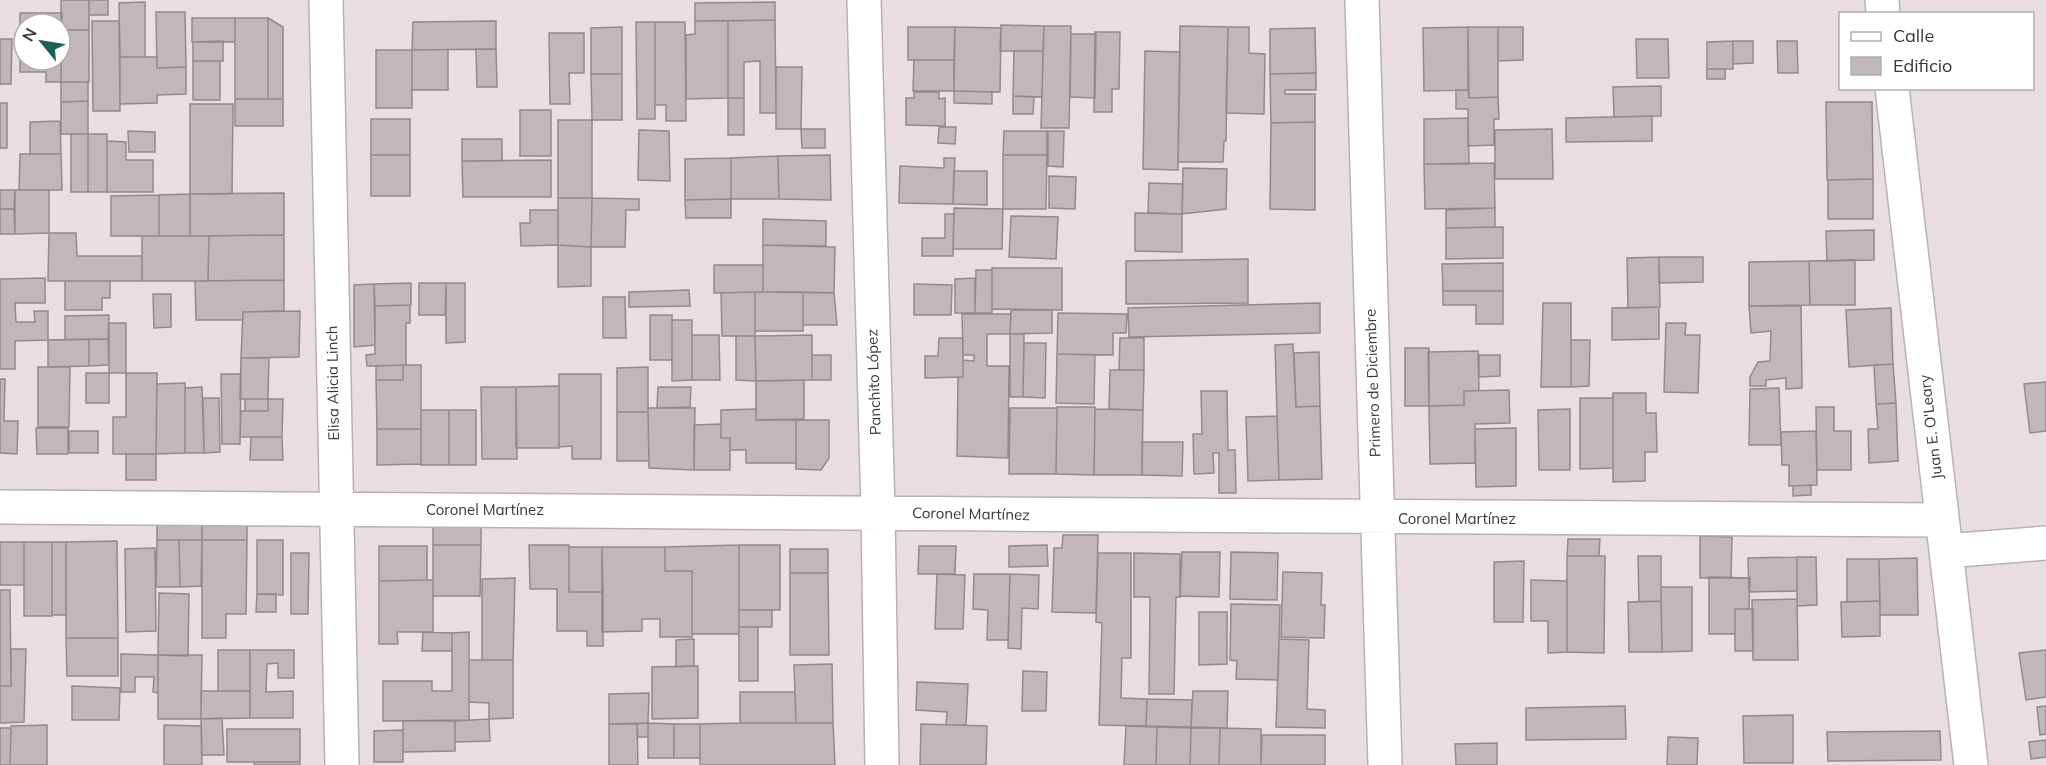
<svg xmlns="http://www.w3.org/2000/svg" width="2046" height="765" viewBox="0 0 2046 765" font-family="Mulish,sans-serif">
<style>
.building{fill:#c1b7b9;stroke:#93898b;stroke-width:1.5;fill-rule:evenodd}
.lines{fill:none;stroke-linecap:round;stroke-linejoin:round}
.minor-casing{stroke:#bab0b2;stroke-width:36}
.minor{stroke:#fff;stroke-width:33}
.labels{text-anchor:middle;stroke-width:5;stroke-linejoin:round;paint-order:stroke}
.street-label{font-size:15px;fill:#3b3738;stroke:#fff}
</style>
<rect width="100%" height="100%" fill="#e8dee0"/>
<!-- building -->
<path class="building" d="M61,0H89V30H61Z
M89,0H108V15H89Z
M145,2V57H120L119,3Z
M775,2V20L695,21V3Z
M156,12H185L186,67L157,68Z
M20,13H62L61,82H46V72H20ZM24,24H60V60H24Z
M192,18H235V42H192Z
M235,18H268V99H235Z
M268,18L283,27V99H268Z
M775,20L776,113H760V61L744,62V98H728V21Z
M92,21H119L120,111H93Z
M496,21V49L412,50L413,22Z
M695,21H728V98L686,99V35L695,34Z
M636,22H655V119H637Z
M655,22H685L686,121H666V105H655Z
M1001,25L1044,26L1043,51H1000Z
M1044,26H1071L1069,128H1041Z
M1180,26L1228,27L1226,141H1224L1223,162H1178Z
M622,27V74H591V28Z
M908,27H955L954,60H908Z
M955,27L1001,28L1000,92L954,91Z
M1228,27H1249V53L1265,54L1264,114L1226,113Z
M1468,27H1498V97L1469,98Z
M1468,27V90L1424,91L1423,28Z
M1498,27H1523V60L1498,61Z
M1315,28L1316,73L1270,74V29Z
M61,30H89V82H61Z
M1095,32H1120L1119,89H1112V112H1094Z
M549,33H584V73H569L570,104H550Z
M1071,34H1096L1095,98L1070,97Z
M0,39H12L11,84H0Z
M1636,39H1668L1669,78H1637Z
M223,41V61H193V42Z
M1733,41V69H1707V42Z
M1733,41H1753V63L1733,64Z
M1777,41H1797L1798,73H1778Z
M476,49H496L497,87H477Z
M376,50H412V108H376Z
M412,50H448V90H412Z
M1014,51H1043L1042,97L1013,96Z
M1145,51L1180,52L1178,170L1143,169Z
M120,57H157V68L186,67V94L157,95V103L120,104Z
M914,60H954V91H913Z
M193,61H220V100H193Z
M776,67H802L801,129H776Z
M1707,69H1725V79H1707Z
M1316,73V90H1285V94H1315V122L1271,123L1270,74Z
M591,74H622V120H592Z
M61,82H88V101L61,102Z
M1661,86V116L1614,117L1613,87Z
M1456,90H1468L1469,98L1498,97L1499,119H1494V145L1468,146V109H1456Z
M954,91L992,92V104L954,103Z
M914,92H939V99L945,98V126L906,125V98H914Z
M1013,96L1034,97L1033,114H1013Z
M728,98H744V135H728Z
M235,99H283V126H235Z
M88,101V134H61V102Z
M1826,102H1872L1873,179L1827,180Z
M0,103H7V148H0Z
M190,104H233L232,194H190Z
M520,110H551V156H520Z
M1652,116V141L1566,142V118Z
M1468,118L1469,164H1424V119Z
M371,119H410V155H371Z
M558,120H592V198H558Z
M60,121L61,154H30V122Z
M1315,122V210L1270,209L1271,123Z
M939,127H956L955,144L938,143Z
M801,129H825V148H802Z
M1552,129L1553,179H1495V130Z
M639,130L669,131L670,181L638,180Z
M128,131L155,132V152H129Z
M1004,131H1047V155H1003Z
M1048,131H1064L1063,167L1048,166Z
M71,134H88V192H71Z
M88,134H107V192H88Z
M462,139H502V161H462Z
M107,141L126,142V160H153V192H107Z
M20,154H61L62,190H19Z
M371,155H410V196H371Z
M830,155L831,200L779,199L778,156Z
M1003,155H1047L1046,209H1003Z
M778,156L779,199H731V158Z
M731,158V199L685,200V159Z
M944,158H955L953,204L899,203L900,166L944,168Z
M551,160V197H463L462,161Z
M1494,163L1495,208L1425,209L1424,164Z
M1183,168L1227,169L1226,209L1182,214Z
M954,171H987V205L953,204Z
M1049,176L1076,177L1075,209L1049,208Z
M1873,179V219H1828V180Z
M1149,183L1183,184L1182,214L1148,213Z
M0,190H15L14,209H0Z
M15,190H49V233L15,234Z
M284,193V235L190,236V194Z
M190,194V236H159V195Z
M159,195V236H111V196Z
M558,198H592L591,247L558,245Z
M592,198L639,199V210H626L625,247H591Z
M731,199V218H686L685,200Z
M954,208L1003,209L1002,249H953Z
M1495,208V227L1446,228V210Z
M0,209H14L15,234H0Z
M530,210H558V245L521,246L520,223H530Z
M1135,213L1182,214V252L1135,251Z
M945,214H954L953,256H922V238H945Z
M1011,216L1058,217L1056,259L1009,257Z
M763,219L826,221V246L763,245Z
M1503,227V258L1446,259V228Z
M1874,230V260L1827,261L1826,231Z
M49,233H76L77,256H142V281H48Z
M284,235V280L208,281L209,236Z
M142,236H209L208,281H142Z
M558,245L591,247V286L558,287Z
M763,245L835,247L834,293L763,292Z
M1659,257H1703V282L1659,283Z
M1659,257L1660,307L1628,308L1627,258Z
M1248,259V303L1126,304V261Z
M1855,260V305H1810L1809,261Z
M1809,261L1810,305L1749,306V262Z
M1503,263V291H1443L1442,264Z
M714,265H763V292L714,293Z
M992,268H1062V310L992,309Z
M976,270H992V313H975Z
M45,278V303H15L16,322H35L34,311H48V340L15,341V369H0V279Z
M975,278V313H955V279Z
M284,280V311L243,312V320H196L195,281Z
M65,281H110V298H102V310H65Z
M411,283V305L375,306L374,284Z
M419,283H446L445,315H419Z
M446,283H465V342L446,343Z
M374,284L375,345L354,347V285Z
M914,284L952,285L951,315H914Z
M689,290L690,306L629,307V292Z
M1443,291H1503V324H1476V305H1443Z
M755,292V336H722L721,293Z
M755,292H803V331H755Z
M803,292L834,293L837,325H803Z
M153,294H171V327L154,328Z
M603,297H625L626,338H603Z
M1320,303V333L1129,337L1128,308Z
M1543,303H1571V387H1541Z
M410,305V323H406V365L367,366L366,355L375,354V306Z
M1749,306H1801L1802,388L1786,389V378L1766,380V386H1750V377L1758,362L1770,361L1771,331L1751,333Z
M1659,307V339L1612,340V308Z
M1891,308L1893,364L1849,367L1846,310Z
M1011,310H1052V333L1010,334Z
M300,311L299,357L241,358L243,312Z
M1058,313L1127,314L1126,333H1113V355L1057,354Z
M962,314H1011L1010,334H987V366H1009L1008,458L957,456L958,377H963V360L974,361V355H963Z
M109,315L108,339L65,340V316Z
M650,315H672V360H650Z
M672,320H692V380L672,381Z
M109,323H126V373H109Z
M1666,323H1686L1685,335H1700L1698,393L1664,392Z
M1010,334H1024L1023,397H1010Z
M692,335H719L720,380H692Z
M812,335V380L756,381L755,336Z
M736,336H755L756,381L736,380Z
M939,338H963V377L925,378V356H938Z
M1120,338H1144V370H1119Z
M89,339H108L109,365L89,366Z
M89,339V366L48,367V340Z
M1571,340H1590L1589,386L1571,387Z
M1024,343H1046L1045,398L1023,397Z
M1293,344L1296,407L1320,406L1322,479L1279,480L1275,345Z
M1405,348H1429V406H1405Z
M1478,351L1479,391H1464V405L1429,406L1428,352Z
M1319,352L1320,406L1296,407L1294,353Z
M1057,354L1095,355L1094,404L1056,403Z
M812,355H831V380H812Z
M1479,355H1500V376L1479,377Z
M241,358H269L268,399H240Z
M1893,364L1896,403L1876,404L1874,365Z
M403,365H421V429H377L376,380H403Z
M403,365V380H376V366Z
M38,367H70L69,427H38Z
M648,367V412H617V368Z
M1110,370H1144L1143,410L1109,409Z
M86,373H109V403H86Z
M126,373H157L156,454H113V417H126Z
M221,374H241L240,444H222Z
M559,374H601V459H572V446L559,447Z
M0,379H5L4,421H18L17,454L0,453Z
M804,380V419L756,420V381Z
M2046,382V431L2030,433L2024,384Z
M185,383V453L156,454L157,384Z
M559,386V448H516V387Z
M202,387L204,453H185V388Z
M481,387H516L517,459H482Z
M658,387H691L690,407L657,408Z
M1779,388L1781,445H1749L1750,389Z
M1509,390L1510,423L1475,424V463L1430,464L1429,406L1464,405V391Z
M1201,391H1227L1228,450H1235L1236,493H1219V453H1213L1214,473L1194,474L1193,434H1202Z
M1613,393H1646V413H1656L1657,452H1645V481L1613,482Z
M203,398H219L220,452L204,453Z
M1580,398H1613V468L1580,469Z
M245,399H268V411H245Z
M268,399H283L282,437H240L241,411H268Z
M1896,403L1898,461L1869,463L1868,429H1878L1876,404Z
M1057,407H1095L1094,475L1056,474Z
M1816,407H1834V431H1851V470H1817Z
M648,408H695L694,470L649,468Z
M1010,408H1057L1056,474H1009Z
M756,409V420H796V463H746V450H730V438H721V410Z
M1095,409L1143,410L1142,475H1094Z
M1570,409V470H1539L1538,410Z
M421,410H449V465H421Z
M449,410H476V465H449Z
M617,412H648L649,461H617Z
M1277,416L1279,480L1248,481L1246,417Z
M796,420H829V458L821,470L796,469Z
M721,424V438H730V470H694V425Z
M36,428H68V454H37Z
M1516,428V486L1476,487L1475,429Z
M377,429H421V464L377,465Z
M69,431H98V453H69Z
M1816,431L1817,485L1789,486V465H1782L1781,432Z
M251,437H282L283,460H250Z
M1142,442H1183L1182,476L1142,475Z
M126,454H156V480H126Z
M1811,485V495L1793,496V486Z
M481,521V545H433V522Z
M157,523L202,524V540H157Z
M202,524H247V540H202Z
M1063,535H1098L1096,613L1052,612L1054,548H1062Z
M1700,536L1732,537L1731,578H1700Z
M1568,539H1600L1599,556H1567Z
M157,540H179L180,587H156Z
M179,540H202L201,586L180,587Z
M202,540H247L246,614H226V638H202Z
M257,540H283V595L257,594Z
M117,541L118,638H66V542Z
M0,542H24V585H0Z
M24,542H52V616H24Z
M52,542H66V615H52Z
M433,545H481L480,596H433Z
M529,545H569V592H603V646H587V631H557V589H530Z
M739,545V634H692V571H665V547Z
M739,545H780V610H739Z
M1047,545L1048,566L1009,567V546Z
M379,546H427V580L379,581Z
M919,546H956L955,574H918Z
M569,547H602L603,592H569Z
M602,547H665V571H692V637H660V619H642V631L602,632Z
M155,548L156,631L126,632L125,549Z
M790,549H828V573H790Z
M1182,552H1220L1219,597L1180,596Z
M1231,552L1278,553L1277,600L1230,599Z
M291,553H309L308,614H291Z
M1098,553H1131V658H1122L1121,698L1147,699L1146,726L1099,725L1102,623L1096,622Z
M1134,553L1180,554V597H1176L1174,694H1149L1150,597H1134Z
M1567,556H1605L1604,653L1567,652Z
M1638,556H1661V601L1639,602Z
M1797,557V591L1749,592L1748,558Z
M1797,557H1816L1817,605L1797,606Z
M1917,558L1918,615H1880L1879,559Z
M1847,559H1879L1880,601L1847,602Z
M1524,561L1523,622H1494V562Z
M1283,572L1322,573L1321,605H1325L1324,638L1281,637Z
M790,573H828L829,655H790Z
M937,574L965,575L963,629H935Z
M974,574H1010L1008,640H987L988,610L973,609Z
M1010,574L1039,575L1038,609L1022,608L1021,649L1008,648Z
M1709,577L1750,578L1749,609H1735V634H1709Z
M515,578L513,660H482V579Z
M427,580H433V632H397L398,644H379V581Z
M1531,580L1567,581V652L1548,653V621H1531Z
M1661,587H1692V651L1662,652Z
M0,590H10L11,686H0Z
M159,593L189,594L188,656L158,655Z
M257,594H276V612H256Z
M1797,599L1798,660H1753L1752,600Z
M1661,601L1662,652H1629L1628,602Z
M1880,601V636L1842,637L1841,602Z
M1231,604L1280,605L1278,680L1236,679L1237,661L1230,660Z
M1735,609H1753V651H1735Z
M739,610H772V627H739Z
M1199,612H1227V664L1199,665Z
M739,627H758V681H739Z
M423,632L452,633V651H422Z
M469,632V720L383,721V681H432V691H452V633Z
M66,638H118V676H67Z
M694,639V666L676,667V640Z
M1279,639L1309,640L1307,709L1325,710V728L1276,727Z
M11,649H26L24,722L0,723V686H11Z
M218,650H250V691H218Z
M250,650H294V678H278V663L267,664L266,692L293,691V718H250Z
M2046,650V697L2026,700L2019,653Z
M121,654L158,655V693L153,692L154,677H135V692H121Z
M158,655H202L201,719H158Z
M469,660H513V718L489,719V703L469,702Z
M832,664L833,723H796L794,665Z
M698,666V718L652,719V667Z
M1023,671L1047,672L1046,711H1022Z
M917,682L968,684L966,725H946L947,712L916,710Z
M72,686L120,688L119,720H72Z
M201,691H250V718L201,719Z
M1193,691H1228L1227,728L1191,727Z
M740,692H795L796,723H740Z
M649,693L648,723L609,724V694Z
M1147,699L1192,700L1191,727L1146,726Z
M1625,706L1626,739L1526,740V708Z
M2046,706V734L2040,735L2037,707Z
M1793,715V763H1744L1743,716Z
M222,718L224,755H202L201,719Z
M489,719L490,741L455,742V721Z
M403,721H455V751L403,752Z
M648,723V737H638L637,724Z
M648,723L674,724V758H648Z
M740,723H833L835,765H700V724Z
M609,724H637L638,765H609Z
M674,724H700V758H674Z
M921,724L987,726L986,765H920Z
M47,725V765H10L11,726Z
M164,725L201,726L202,765H164Z
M1126,726L1157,727L1156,765H1124Z
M1157,727L1191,728L1190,765H1156Z
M0,728H11L10,765H0Z
M1191,728H1220L1219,765H1190Z
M1220,728L1261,729V765H1219Z
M227,729H300V762H227Z
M403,730V762H374V731Z
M1940,731L1941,760L1828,761L1827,732Z
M1262,735H1325V765H1261Z
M1668,737L1698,738L1697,765H1667Z
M2046,740V757L2031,759L2029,742Z
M1497,743V765H1456L1455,744Z
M254,762H300V765H254Z"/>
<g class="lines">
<!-- minor casing -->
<g class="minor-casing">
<path id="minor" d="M326,0L342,765
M864,0L878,512L882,765
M1362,0L1385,765
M1882,0L1883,14
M1892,88L1971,765
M0,507C647,510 1295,518 1942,520
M1946,551L2046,543"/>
</g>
<!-- minor -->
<use href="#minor" class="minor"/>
</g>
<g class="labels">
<!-- street labels -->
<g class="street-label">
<text transform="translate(874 382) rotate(-92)" y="5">Panchito López</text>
<text transform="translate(333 383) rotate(-91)" y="5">Elisa Alicia Linch</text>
<text transform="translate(1373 383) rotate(-92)" y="5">Primero de Diciembre</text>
<text transform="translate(1931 427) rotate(-97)" y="5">Juan E. O'Leary</text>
<text x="485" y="515">Coronel Martínez</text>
<text transform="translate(971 514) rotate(1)" y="5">Coronel Martínez</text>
<text x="1457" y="524">Coronel Martínez</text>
</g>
</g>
<!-- legend -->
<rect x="1839" y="12" width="195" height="78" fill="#ffffff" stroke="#b1afaf" stroke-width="1.5"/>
<rect x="1851" y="32" width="30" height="9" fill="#ffffff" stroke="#b1afaf" stroke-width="1.5"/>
<text x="1893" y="42" font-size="18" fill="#3b3738">Calle</text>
<rect x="1851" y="57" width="30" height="18" fill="#c1b7b9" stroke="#b1afaf" stroke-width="1.5"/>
<text x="1893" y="72" font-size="18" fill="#3b3738">Edificio</text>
<!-- north arrow -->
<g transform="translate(42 42) rotate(300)"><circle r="28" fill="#ffffff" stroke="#b1afaf" stroke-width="1.5"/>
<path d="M0-4.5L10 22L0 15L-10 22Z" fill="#186259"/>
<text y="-9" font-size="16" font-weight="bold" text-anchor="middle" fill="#3b3738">N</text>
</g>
</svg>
